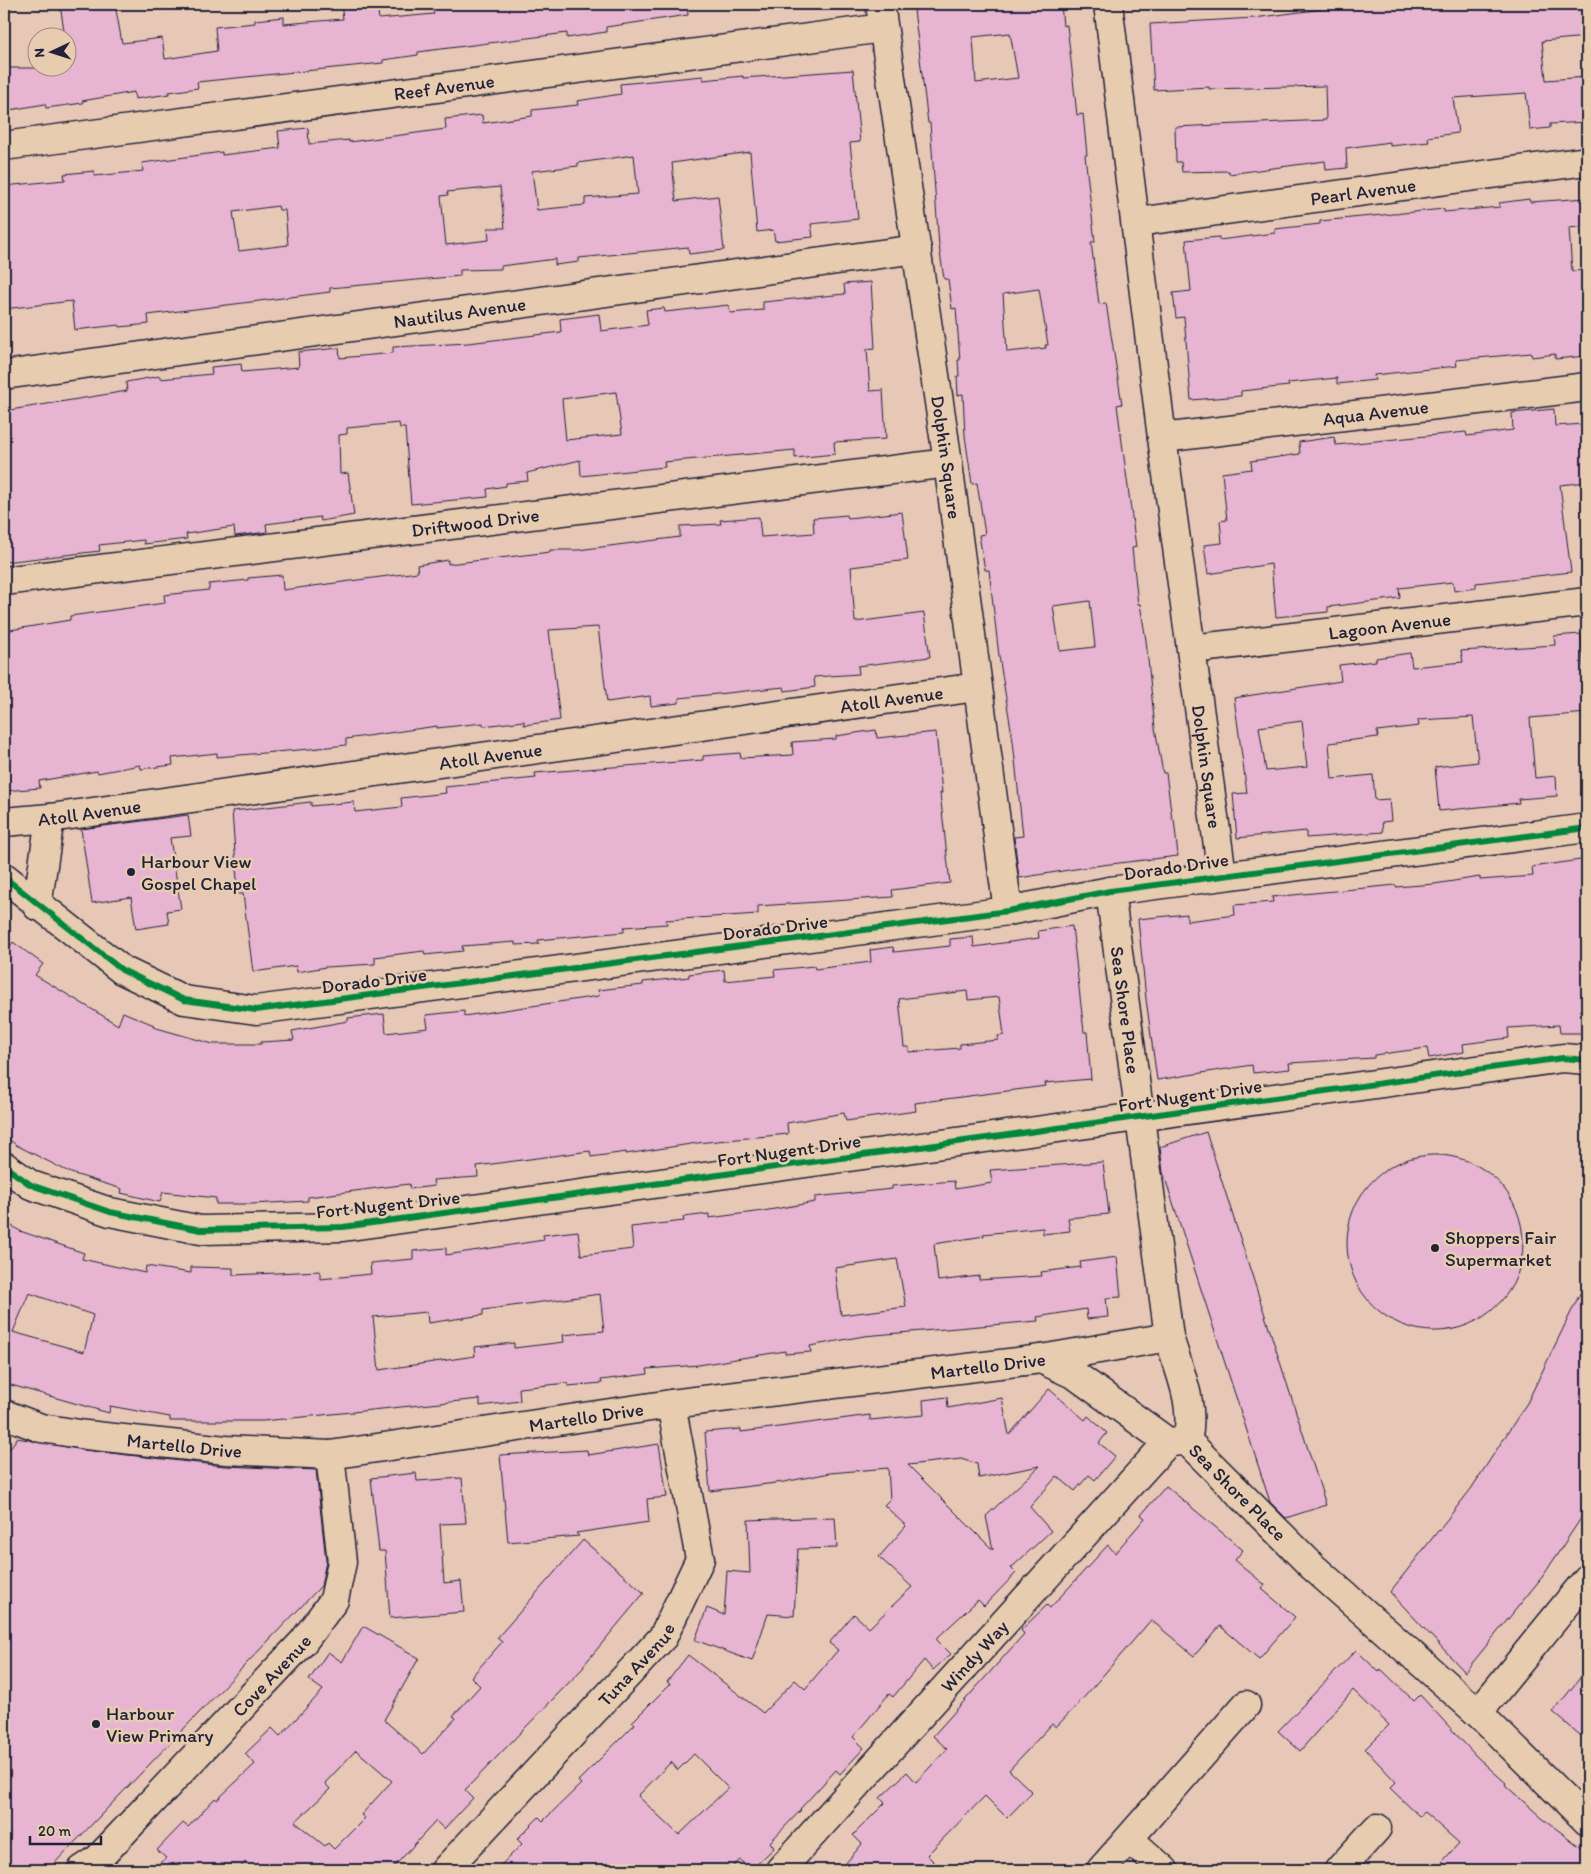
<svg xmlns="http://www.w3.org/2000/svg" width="1591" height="1874" viewBox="0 0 1591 1874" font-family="Itim,sans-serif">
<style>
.building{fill:#e7b4d1;stroke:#22223b;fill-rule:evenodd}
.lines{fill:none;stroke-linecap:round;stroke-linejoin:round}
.minor-casing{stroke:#22223b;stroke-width:31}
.minor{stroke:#e7ccaf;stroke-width:28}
.cycleway-casing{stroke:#e7ccaf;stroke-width:9}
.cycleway{stroke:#00873e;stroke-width:6}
.poi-dot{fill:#22223b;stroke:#e7ccaf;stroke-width:2}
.labels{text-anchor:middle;stroke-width:5;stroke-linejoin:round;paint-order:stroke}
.street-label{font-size:19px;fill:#22223b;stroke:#e7ccaf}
.poi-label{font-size:19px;fill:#22223b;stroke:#e7ccaf;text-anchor:start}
</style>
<rect width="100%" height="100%" fill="#e7c7b6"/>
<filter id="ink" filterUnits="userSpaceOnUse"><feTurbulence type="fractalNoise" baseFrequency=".02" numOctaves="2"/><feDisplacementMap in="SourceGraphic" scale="10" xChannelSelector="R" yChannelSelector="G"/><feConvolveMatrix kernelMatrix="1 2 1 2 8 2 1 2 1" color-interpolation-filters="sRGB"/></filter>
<g filter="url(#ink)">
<!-- building -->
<path class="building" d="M60,4H115L122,43L162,38L165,59L217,51L215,27L255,23V20L284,17V24L343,19L341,4H377L379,19L434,14L432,4H687L688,15L606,27V32L567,38V33L418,52V55L383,60V63L197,82L198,88L169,92V94L135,99L134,92L82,101L83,103L46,108L45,104L4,111V68H69L68,38H65Z
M968,4H1061L1063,26L1067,25L1077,115L1083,114L1087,155H1085L1095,242H1091L1099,304L1106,303L1122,404L1117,405L1136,547L1132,548L1138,604H1140L1146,640L1155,728L1163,773H1166L1172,819H1174L1178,856L1094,866L1019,878L1014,837L1023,836L1013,741L999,656L989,570H985L979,535L985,534L977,483L972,484L965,436L963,394L958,395L957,376H959L958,360H960L956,308L952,309L948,279H944L939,246L930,123H928L914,10ZM1010,33L1018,78L976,83L973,37ZM1039,289L1048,345H1045L1046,348L1007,352L1003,294ZM1090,601L1095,647L1060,651L1053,606Z
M1386,4H1584L1587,37L1542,41L1546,80L1587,77V122L1550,124V128L1530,130L1526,93L1453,98L1458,133L1428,137L1429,142L1390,146V142L1346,148L1347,168L1326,170L1325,161L1229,174V171L1182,172L1181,162H1176L1175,127L1326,120L1325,86L1209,89V87L1154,90L1150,24L1254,18L1331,8Z
M853,70L860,142L850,143L858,219L811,224L813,237L775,241L773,230L757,232L750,152L672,163L676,201L718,196L724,250L689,254L688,247L579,258V262L555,265V259L501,266V269L460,270V276L330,288V292L148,315L149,324L120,327L119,325L75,330L72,301L4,309V186L65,180L64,174L94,171L95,176L143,171L142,163L222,152V155L280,148L278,131L308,128L309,144L349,140V142L446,129L445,119L482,115L483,123L532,116V110L578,105L577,101L621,94L620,84L703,76V80L743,76V78ZM634,155L638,194L585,198V205L537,210L532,171L578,166V163ZM500,187L505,228H488L489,240L446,245L441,196L448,195L447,192ZM278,206L279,210H285L288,245L239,251L233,212Z
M1587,198V226L1569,228L1572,271L1587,270V356L1555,359V354L1532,357L1531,353L1456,360L1457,366L1374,375L1375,380L1337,384V378L1288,383L1289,386L1241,391V396L1191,400L1184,317L1176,318L1173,293L1191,291L1186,240L1219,237V240L1275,233V229L1320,224V221L1444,209V212L1500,207L1499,203L1529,199L1530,202Z
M871,282L875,348L867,349L870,391L883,390L886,439L834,442L835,454L795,458V450L664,462L665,467L581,476L580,460L527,473L528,481L506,483V486L487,489L488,497L411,504L405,428H400L399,423L347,428V434L339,435L340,474L348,473L354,515L321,521L320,517L266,524L267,532L235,536L234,527L186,534L187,539L144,544V540L99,545L100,551L4,562V411L127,391L126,382L160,376V379L212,374L211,367L241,364L242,372L299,367L298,352L339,348L340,358L393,353V347L468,343L561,332L560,319L599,314L601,331L648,325L646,310L664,308L665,312L729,305L730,313L763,310V302L845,294L844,284ZM616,392L622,434L566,440L562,399Z
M1554,409L1555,426L1584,424L1587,482L1560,485L1571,572L1476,583V588L1454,591L1453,582L1399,588L1400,598L1328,607V612L1276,617L1271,564L1208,574L1204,545L1222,543L1220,521L1227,520L1222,473L1252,469L1251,461L1300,454L1299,442L1334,437L1336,445L1466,432L1467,436L1513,430L1512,413Z
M902,512L908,560L851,567L855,622L924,613L930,657L858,666L859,674L814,677L815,687L785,691L784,687L679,698V703L651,706L650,696L607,702L598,627L549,630L560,720L524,725V721L483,726V723L437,728V726L346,739V745L310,749L217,757V753L172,758L173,765L141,769L140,765L98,773L97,771L39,781L40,788L4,791V631L70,620V616L165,603L164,595L209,590V584L248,580V578L282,575L283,590L418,572L417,565L448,560V564L550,552V550H578L680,537V526L721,524L720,520L759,517L761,537L814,533L813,518L847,515L848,518Z
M1581,634L1587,713L1530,718L1535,778L1556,776L1557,796L1518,799L1519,803L1439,811L1435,767L1478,762L1473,717L1418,720L1419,726L1377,731L1378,737L1329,743L1332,779L1373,775L1375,800L1389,799L1391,821L1382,822L1383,832L1306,838V831L1237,838L1233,794L1247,793L1234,698L1341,681L1339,665L1376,661V658L1410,653L1412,667L1463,662L1461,651L1555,645L1554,636ZM1302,721L1307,767L1266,771L1259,727Z
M876,730L877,738L936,732L942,793H940L950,883L892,890L893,897L758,906V914L666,920L667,924L624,927V932L538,940L539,944L515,945V942L462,946L463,951L425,955L424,951L375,957V964L326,967L297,972L296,966L253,972L243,894H238L232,811L311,802V806L354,802L355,812L402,807L401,798L446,793L445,787L536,778L535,773L703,760V756L740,753L741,758L793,755L792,742L836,739V736Z
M188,815L191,836L170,838L181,909L167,911L169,924L136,929L131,897L92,903L81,829Z
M1587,859V1033H1560L1559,1025L1508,1028L1509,1038L1463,1044L1464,1052L1429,1058L1427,1048L1374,1055V1058L1289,1063L1290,1069L1253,1073L1252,1065L1157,1080L1146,999L1138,919L1187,914V921L1235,915L1234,905L1273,902L1272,897L1396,885V887L1434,884L1480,877V880L1533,876L1532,867Z
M1072,926L1084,1032H1087L1091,1079L1045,1083L1046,1086L915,1103L916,1111L846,1121L844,1113L787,1123L788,1134L697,1143L626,1154V1152L591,1157L590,1151L477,1166L478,1177L433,1180L434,1186L410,1189L409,1184L308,1197V1201L252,1204H216V1198L163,1192L160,1202L121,1193L122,1189L71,1173L16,1145L4,1135V955L13,942L43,964L35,975L118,1025L123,1012L154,1025L153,1027L213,1044H261V1042L294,1040L292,1031L348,1021V1018L384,1014L386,1033L428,1028L426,1015L464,1011V1016L599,996L598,990L643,985V982L689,977V974L724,970L725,981L775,976L774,970L814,966L815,969L871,962L870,950L893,947L894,952L950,946V939L973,937L974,947L1039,938L1038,931ZM967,991L968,1000L999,997L1004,1035L998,1036V1040L960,1044V1048L909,1052V1047H904L899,999Z
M1206,1132L1326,1505L1286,1518L1270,1502L1163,1172L1160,1147Z
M1347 1243a88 88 0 1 1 176 0a88 88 0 1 1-176 0Z
M1103,1162L1109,1214L1068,1218L1070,1231L1043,1234V1228L983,1234L984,1236L934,1244L938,1281L979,1276V1280L1042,1276L1041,1272L1081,1267L1080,1262L1117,1257L1121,1297L1106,1298L1108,1317L1087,1319L1086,1309L1037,1317L1038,1321L864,1336L810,1346L811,1352L785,1354V1351L699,1365L647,1369L648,1374L601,1380L602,1383L568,1386V1383L519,1388L520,1401L480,1406V1399L263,1421H170V1417L110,1406L109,1413L4,1383V1221L20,1231L84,1253L82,1259L145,1273L146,1266L191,1273V1267L233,1268V1275L320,1271V1279L371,1274L370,1263L413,1259V1251L446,1248V1255L544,1240L543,1235L578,1231L581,1255L633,1249L631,1227L684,1221L683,1217L709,1214V1218L763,1211L815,1202V1197L892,1189V1186L954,1181L955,1189L992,1183L990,1170ZM897,1259L906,1307L841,1315L835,1268ZM29,1293L93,1315L84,1352L13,1332ZM600,1294L604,1331L563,1335L564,1342L514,1348V1343L474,1347L475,1356L379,1370L373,1317L427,1312L428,1323L483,1315V1310Z
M1587,1279V1509L1543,1576L1465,1672L1390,1592L1471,1489L1527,1403Z
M1049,1389L1085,1420L1088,1416L1107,1433L1099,1443L1115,1456L1095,1480L1089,1475L1075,1491L1057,1476L1030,1507L1051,1531L1011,1568L1016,1573L984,1606L978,1600L936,1639L951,1654L933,1670L924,1660L893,1697L889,1694L853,1737L864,1748L840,1774L836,1770L800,1809L801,1810L770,1842L774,1848L751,1870L740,1860L729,1870H496L522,1844L517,1839L539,1817L543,1821L581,1784L578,1781L635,1724L632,1722L670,1684L667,1682L688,1655L763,1713L795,1680L805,1689L838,1650L829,1643L854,1614L869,1628L912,1587L879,1557L906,1526L884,1505L890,1499L888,1468L830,1473L784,1482L710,1491L705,1432L741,1429V1432L870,1415V1420L924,1415L923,1400L947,1397L948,1408L1002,1398L1009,1435ZM961,1459L977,1464L979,1478L1040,1466L986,1516L993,1550L908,1465ZM694,1754L728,1788L679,1835L638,1796L671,1762L678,1770Z
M17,1438L84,1450L224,1466L316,1470L326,1561L321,1586L48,1870H4V1457Z
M659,1444L667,1497L647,1499L649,1522L576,1533L579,1536L508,1542L500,1455L587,1450L588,1455Z
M416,1473L417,1481L462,1478L466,1523L440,1524L444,1583L461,1581L464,1612L390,1618L385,1551H379L371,1478Z
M1166,1486L1243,1550L1235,1560L1265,1585L1262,1589L1295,1617L1259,1659L1220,1626L1194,1656L1151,1620L1080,1702L1056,1727L1052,1724L1009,1770L1032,1792L1007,1818L985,1796L927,1855L942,1870H840L862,1844L853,1835L885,1803L880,1798L907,1772L916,1782L947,1749L933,1736L1024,1634L1021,1630L1047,1605L1050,1608L1108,1545L1115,1553L1145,1518L1141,1515Z
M835,1517L837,1548L798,1549L794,1616L768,1614L752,1661L695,1640L707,1608L724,1615L727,1571L750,1573L748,1520Z
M583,1540L644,1593L583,1666L584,1667L465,1790L473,1798L444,1829L436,1821L391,1870H254L245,1862L238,1870H151L166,1858L157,1850L183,1823L188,1827L215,1798L217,1800L255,1764L245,1754L272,1728L280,1736L323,1690L309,1680L328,1652L342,1662L363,1626L419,1658L384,1720L423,1754L456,1718L453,1716L480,1686L471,1677L502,1642L497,1638ZM356,1750L392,1781L361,1815L365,1818L334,1849L328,1843L325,1846L295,1822L330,1789L325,1783Z
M1356,1650L1379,1672L1381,1669L1414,1701L1420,1695L1477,1757L1506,1783L1505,1785L1542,1818L1587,1852V1870H1452L1442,1862L1459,1843L1424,1812L1419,1816L1390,1788L1396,1782L1365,1749L1389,1725L1353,1690L1300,1751L1278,1731Z
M1587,1669V1741L1553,1712Z"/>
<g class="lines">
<!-- minor casing -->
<g class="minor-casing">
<g id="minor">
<path id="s1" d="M880,4L948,463L1008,911"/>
<path id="s2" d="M1108,4L1162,438L1222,875"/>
<path id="s3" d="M4,146L883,28"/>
<path id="s4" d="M1137,222L1587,161"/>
<path id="s5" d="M4,375L917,249"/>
<path id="s6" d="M1162,438L1587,387"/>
<path id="s7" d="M4,581L948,463"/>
<path id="s8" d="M1192,649L1587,602"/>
<path id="s9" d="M4,822L50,818L977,687"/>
<path d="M4,877L122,970L184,1000L256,1010L1008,911L1110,891L1587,828"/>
<path id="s10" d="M1110,891L1169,1337C1179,1371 1196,1405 1187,1441L1313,1567L1478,1713L1587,1821"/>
<path d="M37,906L50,818"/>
<path d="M4,1166L31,1185L110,1212L201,1230L343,1227L1563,1058L1587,1060"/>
<path d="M1041,1359L1075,1375L1168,1442L1185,1441"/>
<path id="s11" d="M4,1414L41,1428L86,1435L226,1450L330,1455L671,1404L1041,1359L1169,1337"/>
<path d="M1478,1713L1587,1579"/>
<path d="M1129,1839L1164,1870"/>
<path id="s12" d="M82,1870L97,1860L303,1642L334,1600L342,1562L330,1455"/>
<path id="s13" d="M445,1870L663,1637L700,1559L671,1404"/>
<path id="s14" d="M780,1870L1168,1442"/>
<path d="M1101,1870L1246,1705"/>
<path d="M1339,1870L1377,1828"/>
</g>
</g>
<!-- minor -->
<use href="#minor" class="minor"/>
<!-- cycleway casing -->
<g class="cycleway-casing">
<path id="cycleway" d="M4,877L122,970L184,1000L256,1010L1008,911L1110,891L1587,828
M4,1166L31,1185L110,1212L201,1230L343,1227L1563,1058L1587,1060"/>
</g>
<!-- cycleway -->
<use href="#cycleway" class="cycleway"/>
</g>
</g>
<!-- markers -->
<g class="poi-dot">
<circle cx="131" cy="872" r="5"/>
<circle cx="1435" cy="1248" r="5"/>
<circle cx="96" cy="1724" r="5"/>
</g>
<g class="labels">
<!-- street labels -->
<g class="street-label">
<text dy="7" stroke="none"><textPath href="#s3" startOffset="444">Reef Avenue</textPath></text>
<text dy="7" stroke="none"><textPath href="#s4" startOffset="228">Pearl Avenue</textPath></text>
<text dy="7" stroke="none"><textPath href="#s5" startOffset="460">Nautilus Avenue</textPath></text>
<text dy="7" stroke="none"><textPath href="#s6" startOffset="215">Aqua Avenue</textPath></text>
<text dy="7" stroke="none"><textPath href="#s1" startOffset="458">Dolphin Square</textPath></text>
<text dy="7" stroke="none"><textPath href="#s7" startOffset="475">Driftwood Drive</textPath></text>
<text dy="7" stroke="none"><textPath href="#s8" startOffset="199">Lagoon Avenue</textPath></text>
<text dy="7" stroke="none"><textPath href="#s9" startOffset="896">Atoll Avenue</textPath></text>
<text dy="7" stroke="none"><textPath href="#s9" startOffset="491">Atoll Avenue</textPath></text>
<text dy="7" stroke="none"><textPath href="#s2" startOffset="769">Dolphin Square</textPath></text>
<text dy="7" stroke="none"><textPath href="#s9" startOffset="86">Atoll Avenue</textPath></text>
<text transform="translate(1176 866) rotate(-8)" y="7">Dorado Drive</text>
<text transform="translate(775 927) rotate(-7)" y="7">Dorado Drive</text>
<text transform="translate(374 980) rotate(-7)" y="7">Dorado Drive</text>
<text dy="7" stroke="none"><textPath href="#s10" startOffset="120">Sea Shore Place</textPath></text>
<text transform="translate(1190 1095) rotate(-8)" y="7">Fort Nugent Drive</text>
<text transform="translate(789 1150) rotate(-8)" y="7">Fort Nugent Drive</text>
<text transform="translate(388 1204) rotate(-6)" y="7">Fort Nugent Drive</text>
<text dy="7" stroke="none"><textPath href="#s11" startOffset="994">Martello Drive</textPath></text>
<text dy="7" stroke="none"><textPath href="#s11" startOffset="589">Martello Drive</textPath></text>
<text dy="7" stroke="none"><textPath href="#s11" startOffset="184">Martello Drive</textPath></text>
<text dy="7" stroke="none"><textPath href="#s10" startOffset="629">Sea Shore Place</textPath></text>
<text dy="7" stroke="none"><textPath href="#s14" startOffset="289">Windy Way</textPath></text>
<text dy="7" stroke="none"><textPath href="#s13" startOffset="281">Tuna Avenue</textPath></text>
<text dy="7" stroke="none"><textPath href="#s12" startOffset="272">Cove Avenue</textPath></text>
</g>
<!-- poi labels -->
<g class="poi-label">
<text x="141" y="868">Harbour View<tspan x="141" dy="22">Gospel Chapel</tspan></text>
<text x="1445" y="1244">Shoppers Fair<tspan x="1445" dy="22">Supermarket</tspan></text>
<text x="106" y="1720">Harbour<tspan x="106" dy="22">View Primary</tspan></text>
</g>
</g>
<!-- margin -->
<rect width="1591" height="1874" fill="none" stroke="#e7ccaf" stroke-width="20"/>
<rect x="10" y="10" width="1571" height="1854" fill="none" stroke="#22223b" stroke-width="2" filter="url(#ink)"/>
<!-- north arrow -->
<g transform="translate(52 52) rotate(266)"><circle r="24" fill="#e7ccaf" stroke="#988881"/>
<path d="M0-4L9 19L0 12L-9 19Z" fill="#22223b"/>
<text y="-8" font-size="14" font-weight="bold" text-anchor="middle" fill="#22223b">N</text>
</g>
<!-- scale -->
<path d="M30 1836v8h71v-8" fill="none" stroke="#22223b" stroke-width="2.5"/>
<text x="38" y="1836" font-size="15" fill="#22223b" stroke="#e7ccaf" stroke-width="4" paint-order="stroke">20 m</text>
</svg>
